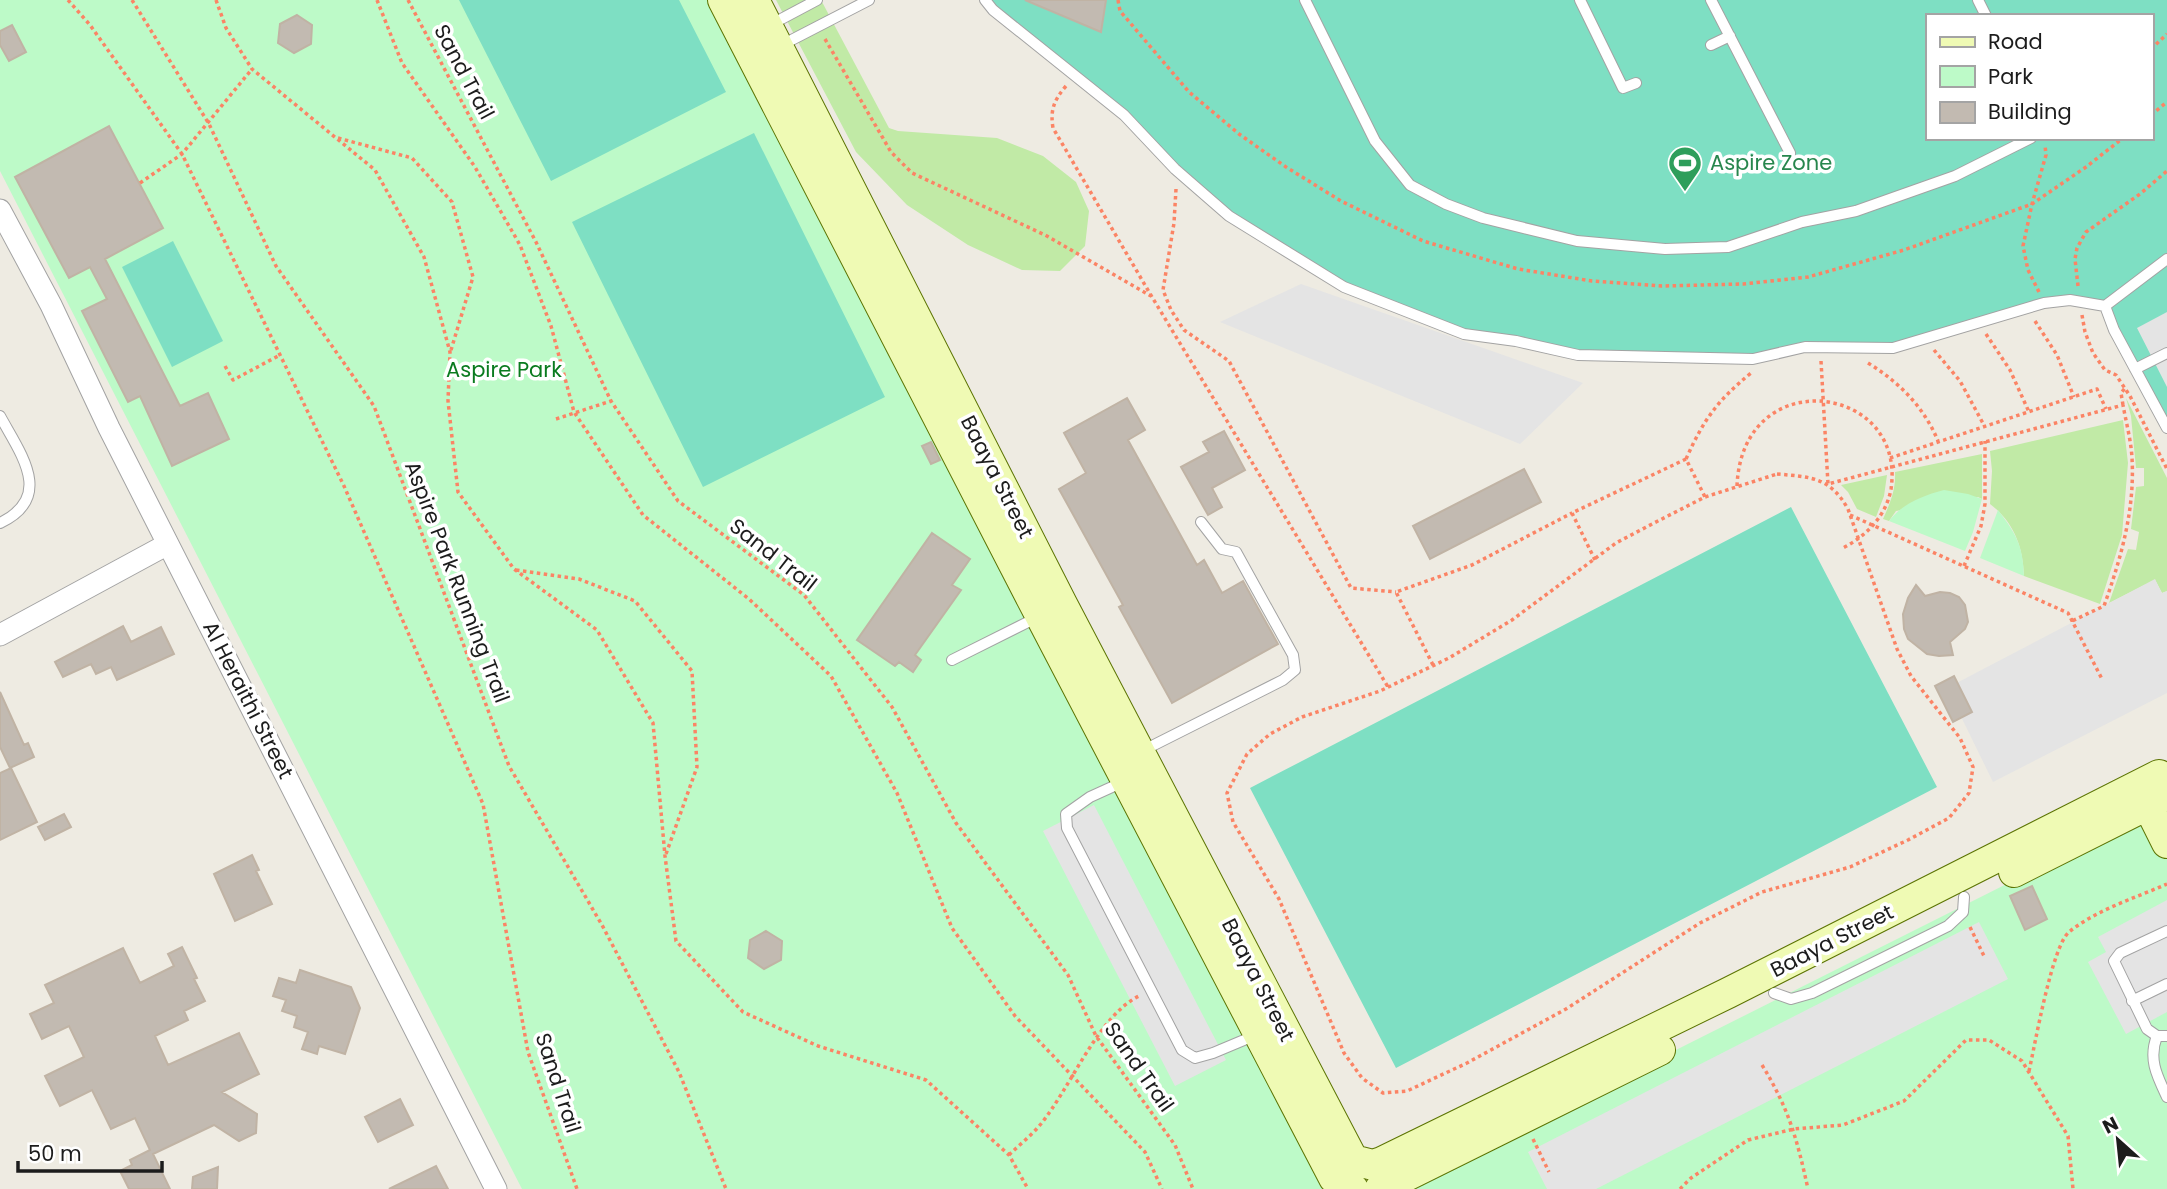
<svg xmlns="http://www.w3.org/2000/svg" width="2167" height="1189" viewBox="0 0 2167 1189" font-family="Poppins,sans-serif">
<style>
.grass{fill:#c1eaa6}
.park{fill:#bdfac8}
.pitch{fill:#7edfc3;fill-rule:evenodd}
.parking{fill:#e4e4e4}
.building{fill:#c2bab1;stroke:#c0b3a4;stroke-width:2}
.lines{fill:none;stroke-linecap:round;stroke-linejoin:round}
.lane-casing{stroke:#a3a3a3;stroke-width:12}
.street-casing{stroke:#a3a3a3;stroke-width:23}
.secondary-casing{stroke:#5c7403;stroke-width:32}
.path{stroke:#fb8465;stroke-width:3.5;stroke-dasharray:3.5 3.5;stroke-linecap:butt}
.lane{stroke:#fff;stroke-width:10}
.street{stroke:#fff;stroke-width:21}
.secondary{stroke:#effab4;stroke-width:30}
.labels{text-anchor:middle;stroke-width:7;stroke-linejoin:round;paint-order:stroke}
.street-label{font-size:21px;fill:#1c1c1c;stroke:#fff}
.leisure-label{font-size:21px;fill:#27864d;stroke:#fff;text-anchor:start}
.park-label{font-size:21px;fill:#0a7b1f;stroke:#fff}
</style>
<rect width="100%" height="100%" fill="#eeebe2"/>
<!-- grass -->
<path class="grass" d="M776,0H821L889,128L898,131L997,138L1043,156L1076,182L1089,211L1085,246L1060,271L1022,270L968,245L907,205L856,152Z
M2126,398L2167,478V591L2162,593L2155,580L2109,603L2128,549L2136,550L2139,532L2131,529L2136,487L2144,486V468H2136L2131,416Z
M2123,420L2128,463L2122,535L2100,604L2024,576C2023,547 2014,522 1990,504L1992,471L1990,451Z
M1982,454V499L1978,497L1896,511L1889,521L1883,519C1890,503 1896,490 1895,472Z
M1887,475L1884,496L1876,517L1857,509L1848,492L1841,485Z"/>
<!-- park -->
<path class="park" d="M0,0H718L1324,1189H522L0,171Z
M1944,490L1968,494L1982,499L1973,532L1965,551L1889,521C1903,503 1922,496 1944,490Z
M1998,510C2016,534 2023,545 2024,576L1980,558Z
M2146,814L2167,859V1189H1399Z"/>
<!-- pitch -->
<path class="pitch" d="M459,0H679L726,92L551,181Z
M985,0H2167V428L2105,306L2070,300L1893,348L1805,347L1753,359L1578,355L1464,334L1344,287L1229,216L1124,115ZM1927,16H2151V138H1927Z
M754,133L885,397L703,487L572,222Z
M173,241L223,341L172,367L122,267Z
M1791,507L1937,787L1396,1068L1250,788Z"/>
<!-- parking -->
<path class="parking" d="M1301,284L1583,383L1520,444L1220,322Z
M2167,312V387L2137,328Z
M2155,579L2162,593L2167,591V693L1993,782L1947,688Z
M1094,805L1226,1060L1175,1086L1043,831Z
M2167,900V1012L2126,1034L2088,962L2106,952L2098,937Z
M1979,922L2008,979L1596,1189H1547L1528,1152Z"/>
<!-- building -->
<path class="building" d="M1025,0H1106L1101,32Z
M297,15L312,25L311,44L294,53L278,43L280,24Z
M12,25L26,52L9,61L0,45V31Z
M109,126L163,228L105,259L180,406L208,393L229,439L172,466L140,396L128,402L82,311L107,299L90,267L69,278L15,177Z
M1127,398L1145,430L1128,440L1197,565L1204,560L1222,593L1243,581L1278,644L1172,703L1119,607L1123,605L1059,489L1086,473L1064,433Z
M1224,431L1245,470L1212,488L1222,507L1208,515L1181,467L1209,452L1203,442Z
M931,442L940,460L931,464L922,446Z
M1524,469L1541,502L1430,559L1413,526Z
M932,533L970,559L952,585L961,590L915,655L921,660L913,672L899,662L895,666L857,640Z
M1916,585L1925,596L1940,592L1950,593L1959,597L1965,605L1968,622L1965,629L1950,642L1953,655L1939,656L1927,654L1908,639L1904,629L1903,614L1908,598Z
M123,626L131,642L161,627L174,654L117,680L111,667L96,674L91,664L63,677L55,662Z
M1954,676L1972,712L1953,722L1935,686Z
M0,692L24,745L28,743L34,757L10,768L0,747Z
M11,768L37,822L0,840V773Z
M64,814L71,827L45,840L38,827Z
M252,855L259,870L256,871L272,904L235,921L214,874Z
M2032,886L2047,919L2025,930L2010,896Z
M766,931L782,941L781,960L764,969L748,958L750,940Z
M182,947L197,978L194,979L205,1001L184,1011L188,1020L155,1036L168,1065L239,1033L259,1074L222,1092L257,1114L256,1133L239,1141L214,1125L153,1154L170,1189H129L120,1171L132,1165L130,1160L150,1150L135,1118L111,1129L92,1090L60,1106L45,1076L84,1057L69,1026L42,1039L30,1014L54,1003L45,985L123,948L140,983L174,966L168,954Z
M300,970L351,987L360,1008L345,1054L319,1046L317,1054L302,1049L308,1032L294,1027L297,1016L282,1011L286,1000L273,996L279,978L296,983Z
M400,1099L413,1125L378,1142L365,1117Z
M436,1166L448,1189H389Z
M218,1167L217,1189H192L193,1177Z"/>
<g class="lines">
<!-- lane casing -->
<g class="lane-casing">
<path id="lane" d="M985,0L993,10L1124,115L1175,169L1229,216L1344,287L1464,334L1516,341L1578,355L1753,359L1805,347L1893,348L2044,303L2070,300L2105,306L2114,330L2167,428
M1305,0L1375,141L1410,185L1446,204L1483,218L1577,241L1665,249L1728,247L1802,222L1856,211L1955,176L2031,138
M1580,0L1623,88L1636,83
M1711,0L1790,153
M1978,0L1986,16
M770,25L817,0
M1711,45L1730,36
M778,47L869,0
M2105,306L2167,259
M2135,369L2167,353
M0,416C20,453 55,497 0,523
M952,660L1038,617
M1140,752L1283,680L1295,670L1293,655L1236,552L1222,549L1201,522
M1123,782L1090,797L1066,814L1067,828L1182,1050L1195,1058L1213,1053L1256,1035
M2167,931L2120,953L2114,961L2147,1029L2157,1036H2167
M1774,993L1791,999L1812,993L1948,926L1963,912L1964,897
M2132,1001L2167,984
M2157,1036C2148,1059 2157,1076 2167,1097"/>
</g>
<!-- street casing -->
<g class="street-casing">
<path id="street" d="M0,210L51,305L109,428L496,1189
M0,635L168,544"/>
</g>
<!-- secondary casing -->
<g class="secondary-casing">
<path id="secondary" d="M723,0L1040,615L1334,1178L1353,1189
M754,0L1062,604L1353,1160L1373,1165L1382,1162L1728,993L2159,775L2167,790
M2139,787L2167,843
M2014,872L2167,795
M1380,1189L1660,1050"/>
</g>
<!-- path -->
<path class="path" d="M68,0L90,25L182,154L344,486L483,804L528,1052L577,1189
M132,0L209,124L276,266L374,406L509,766L602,925L679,1072L726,1189
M216,0L226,28L252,69L375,170L424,257L450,352L448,401L458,492L514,569L597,630L653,723L665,856L676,941L743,1012L818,1046L926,1080L1009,1155L1028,1189
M377,0L402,63L475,167L520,245L551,326L574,412L643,515L749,599L831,676L897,793L952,928L1015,1016L1145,1152L1162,1189
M408,0L536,242L611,401L678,501L804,595L892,707L956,823L1068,975L1096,1036L1175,1145L1193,1189
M1118,0L1120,11L1189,92L1239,134L1286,167L1341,201L1423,241L1518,269L1592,281L1662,286L1743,284L1808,277L1904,250L2032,204L2086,167L2123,138
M825,39L891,152L912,173L1045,235L1151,296
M2151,49L2167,34
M1066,86C1054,100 1050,110 1053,128L1152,297L1388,687
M2151,115L2167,102
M338,138L412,158L452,202L473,277L451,350
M140,183L182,154L252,69
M1176,189L1174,223L1163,290L1171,310L1184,330L1229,361L1351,588L1396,592
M2078,286L2075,259L2077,248L2086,232L2140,194L2167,171
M2039,292L2028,270L2023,246L2032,204L2046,155L2045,145
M2082,315L2085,332L2093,353L2105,370L2116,375L2130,396L2167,469
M2035,321L2057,355L2074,397
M1986,334L2010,370L2029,412
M1934,350L1960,381L1985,427
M1821,361L1828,484L2123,405C2126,422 2131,440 2132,458C2135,510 2121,558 2104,606L2072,621
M1868,363C1899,382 1924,407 1938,441
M225,366L233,380L280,355
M2123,405L2121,393L2125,388
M556,419L611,401
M1890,458L2097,389L2106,409
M1686,459C1704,419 1717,401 1751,373
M1777,474C1811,477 1830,477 1848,509L1897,649L1911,676L1960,738L1973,767L1969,793L1949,818L1908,840L1850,867L1762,892L1700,923L1566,1009L1467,1063L1407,1091L1383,1093L1362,1078L1344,1053L1279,899L1233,822L1227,793L1247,754L1270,734L1302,717L1380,691L1449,658L1512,620L1616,543L1654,523L1705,497Z
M1737,486C1742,362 1907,383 1891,489C1886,517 1865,537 1841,549
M1850,515L2068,613L2102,679
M1595,560L1572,513L1686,459L1705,497
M1964,566L1981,526L1985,504V441
M516,570L579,579L635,601L692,671L697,767L666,854
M1433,665L1396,592L1472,565L1572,513
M1970,927L1984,956
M1762,1065C1789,1109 1797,1139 1808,1189
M2029,1071C2035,1045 2052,946 2069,932C2096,910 2135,898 2167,884
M1533,1139L1549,1172
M1009,1155C1019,1145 1031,1136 1040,1125C1070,1089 1098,1016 1139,996
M1680,1189L1691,1178L1748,1140L1794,1129L1843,1125L1904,1101L1966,1040H1989L2022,1061L2068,1136L2073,1189"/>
<!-- lane -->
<use href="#lane" class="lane"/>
<!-- street -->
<use href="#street" class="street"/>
<!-- secondary -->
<use href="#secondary" class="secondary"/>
</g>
<!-- icons -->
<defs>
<g id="stadium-pin" transform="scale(1.75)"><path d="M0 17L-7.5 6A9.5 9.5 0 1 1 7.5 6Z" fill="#2e9e5b" stroke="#fff"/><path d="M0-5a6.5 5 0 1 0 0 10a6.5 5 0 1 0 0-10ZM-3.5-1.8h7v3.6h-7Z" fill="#fff"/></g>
</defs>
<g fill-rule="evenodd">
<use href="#stadium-pin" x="1685" y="163"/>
</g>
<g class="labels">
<!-- street labels -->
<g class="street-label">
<text transform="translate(464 72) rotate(62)" y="7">Sand Trail</text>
<text transform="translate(997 477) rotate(63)" y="7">Baaya Street</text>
<text transform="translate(773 555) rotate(38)" y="7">Sand Trail</text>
<text transform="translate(457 582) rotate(69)" y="7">Aspire Park Running Trail</text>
<text transform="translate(248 700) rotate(63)" y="7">Al Heraithi Street</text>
<text transform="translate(1832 941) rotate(-27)" y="7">Baaya Street</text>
<text transform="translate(1258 980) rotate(63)" y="7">Baaya Street</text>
<text transform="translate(1139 1067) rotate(55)" y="7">Sand Trail</text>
<text transform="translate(558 1083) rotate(72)" y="7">Sand Trail</text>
</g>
<!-- leisure labels -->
<g class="leisure-label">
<text x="1710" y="170">Aspire Zone</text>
</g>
<!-- park labels -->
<g class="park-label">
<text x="504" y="377">Aspire Park</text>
</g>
</g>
<!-- legend -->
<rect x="1926" y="14" width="228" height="126" fill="#ffffff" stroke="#a4a4a4" stroke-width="2"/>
<rect x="1940" y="37" width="35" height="10" fill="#effab4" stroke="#a4a4a4" stroke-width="2"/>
<text x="1988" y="49" font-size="21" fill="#1c1c1c">Road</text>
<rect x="1940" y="66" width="35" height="21" fill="#bdfac8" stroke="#a4a4a4" stroke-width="2"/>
<text x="1988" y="84" font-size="21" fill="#1c1c1c">Park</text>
<rect x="1940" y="102" width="35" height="21" fill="#c2bab1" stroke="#a4a4a4" stroke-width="2"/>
<text x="1988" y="119" font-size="21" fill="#1c1c1c">Building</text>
<!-- north arrow -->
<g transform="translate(2118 1140) rotate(333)" stroke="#ffffff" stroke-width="5" paint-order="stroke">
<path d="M0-5L12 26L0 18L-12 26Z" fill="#1c1c1c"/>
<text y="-10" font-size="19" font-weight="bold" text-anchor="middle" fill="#1c1c1c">N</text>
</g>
<!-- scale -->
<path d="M18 1161v10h144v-10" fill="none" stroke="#1c1c1c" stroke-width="3.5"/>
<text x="28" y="1161" font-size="21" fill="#1c1c1c" stroke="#ffffff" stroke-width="5" paint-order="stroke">50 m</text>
</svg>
